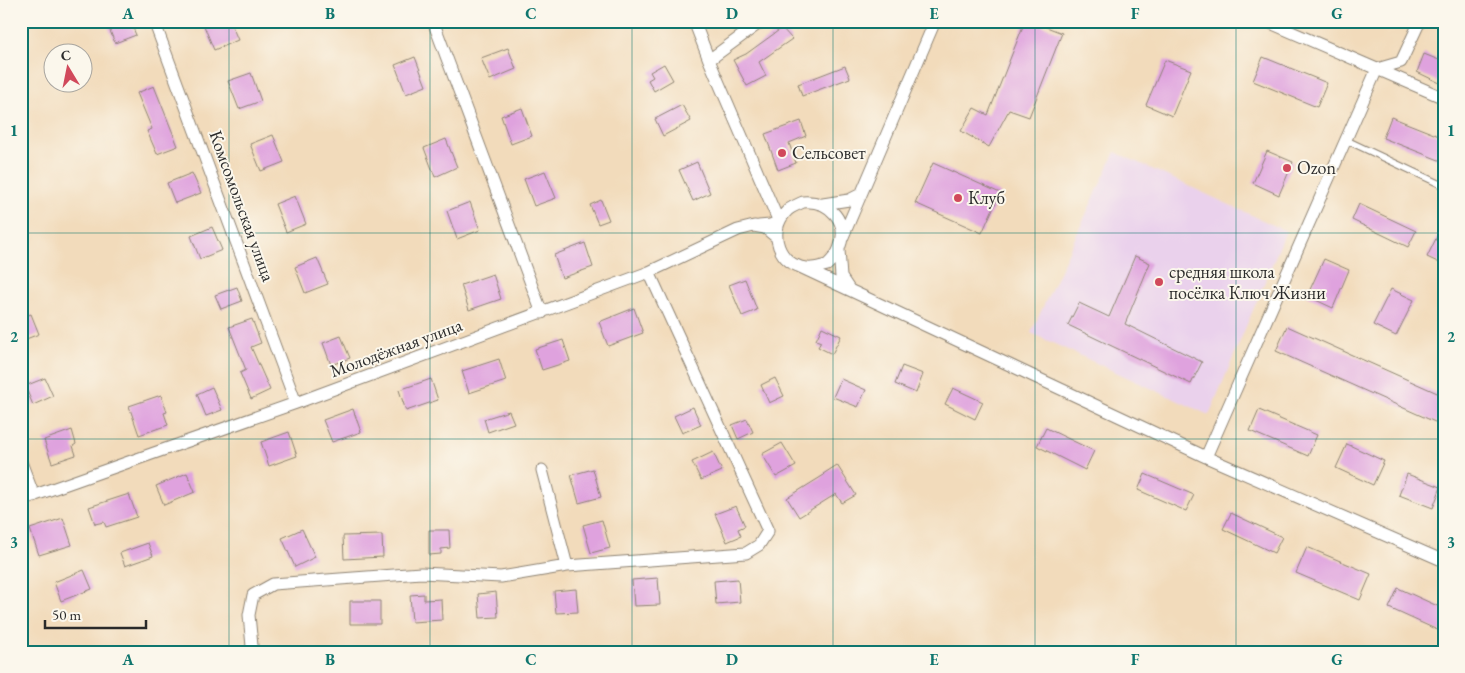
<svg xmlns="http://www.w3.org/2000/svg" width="1465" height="673" viewBox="0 0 1465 673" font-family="'EB Garamond',serif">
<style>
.built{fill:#ead1ec}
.building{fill:#dfa2de}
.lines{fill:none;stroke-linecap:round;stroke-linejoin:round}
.service-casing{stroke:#8e8373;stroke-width:8}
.minor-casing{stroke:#8e8373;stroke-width:13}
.service{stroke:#fff;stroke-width:5.5}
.minor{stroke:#fff;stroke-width:11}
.grid{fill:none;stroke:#0f766e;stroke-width:1;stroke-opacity:0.55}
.poi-dot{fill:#d1495b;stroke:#fbf7ec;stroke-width:2}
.labels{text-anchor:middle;stroke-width:4;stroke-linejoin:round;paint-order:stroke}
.poi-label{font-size:18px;fill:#2b2b2b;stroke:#fbf7ec;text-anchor:start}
.street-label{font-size:18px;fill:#2b2b2b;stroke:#fbf7ec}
.neatline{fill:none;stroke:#0f766e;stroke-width:2}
.grid-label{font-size:16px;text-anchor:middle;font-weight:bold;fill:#0f766e}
</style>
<rect width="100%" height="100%" fill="#fbf7ec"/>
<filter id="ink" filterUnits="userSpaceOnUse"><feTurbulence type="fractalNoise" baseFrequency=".02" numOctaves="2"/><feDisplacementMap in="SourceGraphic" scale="10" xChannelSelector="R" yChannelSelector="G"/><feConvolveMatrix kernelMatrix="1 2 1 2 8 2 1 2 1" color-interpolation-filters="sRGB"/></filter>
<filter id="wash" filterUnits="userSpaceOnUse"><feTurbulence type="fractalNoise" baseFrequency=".0096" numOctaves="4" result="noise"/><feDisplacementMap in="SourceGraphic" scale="20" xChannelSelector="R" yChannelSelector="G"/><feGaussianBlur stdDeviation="1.12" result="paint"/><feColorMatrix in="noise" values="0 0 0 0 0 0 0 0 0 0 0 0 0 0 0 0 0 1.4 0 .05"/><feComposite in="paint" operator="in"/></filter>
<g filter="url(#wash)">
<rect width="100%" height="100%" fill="#f2dbbb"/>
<!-- built -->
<path class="built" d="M1115,152L1286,231L1209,415L1031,333Z"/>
<g id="blocks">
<!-- building -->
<path class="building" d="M106,21H130L136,35L115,43Z
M202,21H230L238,40L214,50Z
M1025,21H1031L1062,33L1029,117L1009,110L989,147L961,131L974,108L988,115Z
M782,28L792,39L759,62L766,76L747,86L733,60L746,54Z
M508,48L516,69L490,80L481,58Z
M1424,54L1444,62V85L1417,72Z
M415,57L426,86L406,94L395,65Z
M1263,57L1327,83L1317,107L1253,81Z
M1165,60L1191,70L1172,116L1146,105Z
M664,64L673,80L654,91L648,80L653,77L650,72Z
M845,66L850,78L802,96L798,84Z
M251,73L261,101L239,109L228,81Z
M154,86L178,146L157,154L147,131L152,129L137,93Z
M682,105L691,121L663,136L655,119Z
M522,108L532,136L511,144L501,116Z
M1391,117L1444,138V162L1383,138Z
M801,121L806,136L789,143L796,163L778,170L765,134Z
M273,135L284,162L261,171L250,144Z
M446,139L457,167L435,177L424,148Z
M1267,151L1293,162L1279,195L1253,183Z
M697,162L710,193L693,201L679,170Z
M933,163L1000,193L982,233L915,203Z
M545,171L556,198L534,206L524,179Z
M192,173L201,193L175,203L167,183Z
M295,196L306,224L286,232L275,204Z
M601,200L609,220L598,224L590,205Z
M470,202L480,230L457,239L447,211Z
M1359,204L1416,231L1408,247L1352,220Z
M1444,222V265L1427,257Z
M212,227L222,250L200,259L191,236Z
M585,243L593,267L562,278L554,255Z
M1135,256L1150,263L1125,324L1202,362L1191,384L1068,325L1079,303L1109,317Z
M317,258L328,284L305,293L295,267Z
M1324,259L1349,270L1333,308L1307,296Z
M493,274L501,299L469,310L461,285Z
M745,279L757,310L742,316L729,285Z
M237,287L242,301L221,309L215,295Z
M1391,289L1414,300L1396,336L1373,325Z
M634,308L643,333L608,346L599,322Z
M31,314L39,334L21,341V318Z
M252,319L261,343L251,347L270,390L251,399L240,373L246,370L229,327Z
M1287,326L1444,396V426L1276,351Z
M822,327L841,336L832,354L818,347L821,342L816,340Z
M341,336L350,358L331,365L323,343Z
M563,340L570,361L542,370L535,349Z
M499,359L506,381L469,393L462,371Z
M902,366L923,374L916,393L895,384Z
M45,378L53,396L33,405L25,386Z
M775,378L784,396L769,403L761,385Z
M431,379L438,400L406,411L399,390Z
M841,379L866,390L858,407L833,397Z
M212,387L222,410L206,416L197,394Z
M953,388L983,402L975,419L945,404Z
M161,395L167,412L164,413L168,425L139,435L129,406Z
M693,407L701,425L682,433L674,416Z
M353,409L361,432L332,442L323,420Z
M1259,410L1317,435L1308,456L1250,431Z
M509,411L514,423L488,432L484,419Z
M747,419L753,432L738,439L732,425Z
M1046,428L1094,451L1085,470L1037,446Z
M72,430L76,444L73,446L76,455L52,463L44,440Z
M289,432L297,456L269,466L261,442Z
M782,443L796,466L776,477L762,454Z
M1347,444L1384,461L1373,485L1336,468Z
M713,452L722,471L701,480L692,462Z
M837,465L856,495L842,503L836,494L799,517L787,498L824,475L823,474Z
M593,469L601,497L579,503L571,475Z
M187,473L195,492L164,505L156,486Z
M1145,474L1194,495L1186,511L1138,490Z
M1407,474L1441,487L1433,508L1399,495Z
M129,494L137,517L106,527L104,522L95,524L89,507Z
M736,506L745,526L738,529L741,536L727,542L715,514Z
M1231,513L1282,537L1274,553L1223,529Z
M63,518L72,545L39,555L30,529Z
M602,520L610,548L591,553L583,525Z
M302,529L315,557L295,567L282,538Z
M429,530H449L450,548L441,549V554L429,555Z
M382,535L383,557L344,559L343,536Z
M148,543L153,556L125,566L120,553Z
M1307,547L1371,574L1360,600L1296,573Z
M84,570L92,589L61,601L54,582Z
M658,578L660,605L634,606L632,580Z
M738,579L740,602L716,604L714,581Z
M1398,588L1444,609V633L1389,608Z
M576,589L578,612L556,613L554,591Z
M496,592L498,617L480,618L478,594Z
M424,594V600L441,599L442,620L412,622L410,595Z
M350,601H380V624H350Z"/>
</g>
</g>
<g filter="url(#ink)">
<use href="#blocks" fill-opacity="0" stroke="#8e8373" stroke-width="1"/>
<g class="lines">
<!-- service casing -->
<g class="service-casing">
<path id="service" d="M1346,140L1444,186"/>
</g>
<!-- minor casing -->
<g class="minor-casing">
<path id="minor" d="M154,21L296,403
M433,21L542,313
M694,21L709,60L779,222L770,225L759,226
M1266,21L1444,98
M709,60L762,21
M803,202C830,200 850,222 839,249C837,255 832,260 827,265C821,266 814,269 807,268C779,266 767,232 786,212C790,207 797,205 803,202Z
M823,204L849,200L861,194
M842,239L935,21
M839,250L841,277L849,289
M796,265L1206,457L1444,561
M1206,457L1377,69L1401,62L1420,21
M21,462L34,496
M542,470L567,566
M21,500L296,403L649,272L738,230L754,226L765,228L776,237
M249,652L252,646L249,615L253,595L273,584L421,573L501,577L567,566L746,553L759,545L768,531L649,272"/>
</g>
<!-- service -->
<use href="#service" class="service"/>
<!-- minor -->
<use href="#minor" class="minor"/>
</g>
</g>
<!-- grid -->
<path class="grid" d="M229,21V652M430,21V652M632,21V652M833,21V652M1035,21V652M1236,21V652M21,233H1444M21,439H1444"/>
<!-- markers -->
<g class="poi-dot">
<circle cx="782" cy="153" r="5"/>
<circle cx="1287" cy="168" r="5"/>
<circle cx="958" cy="198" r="5"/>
<circle cx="1159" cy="282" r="5"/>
</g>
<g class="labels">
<!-- poi labels -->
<g class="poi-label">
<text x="792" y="159">Сельсовет</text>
<text x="1297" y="174">Ozon</text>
<text x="968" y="204">Клуб</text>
<text x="1169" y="278">средняя школа<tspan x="1169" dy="21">посёлка Ключ Жизни</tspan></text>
</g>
<!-- street labels -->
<g class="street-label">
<text transform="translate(242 206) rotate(70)" y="6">Комсомольская улица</text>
<text transform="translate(396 348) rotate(-20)" y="6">Молодёжная улица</text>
</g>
</g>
<!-- margin -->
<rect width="1465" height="673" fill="none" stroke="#fbf7ec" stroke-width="55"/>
<!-- north arrow -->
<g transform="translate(68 68) rotate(350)"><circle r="24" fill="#fbf7ec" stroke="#a8a59f"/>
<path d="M0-4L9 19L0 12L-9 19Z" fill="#d1495b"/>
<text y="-8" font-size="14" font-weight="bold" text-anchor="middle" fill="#2b2b2b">С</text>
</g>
<!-- scale -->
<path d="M45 620v8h101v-8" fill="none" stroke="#2b2b2b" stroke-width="2.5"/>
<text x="52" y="620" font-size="15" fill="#2b2b2b" stroke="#fbf7ec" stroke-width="4" paint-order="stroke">50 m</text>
<rect x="28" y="28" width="1410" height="618" class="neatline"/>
<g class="grid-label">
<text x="128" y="19">A</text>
<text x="330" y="19">B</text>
<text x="531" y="19">C</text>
<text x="732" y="19">D</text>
<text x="934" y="19">E</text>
<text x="1135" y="19">F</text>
<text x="1337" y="19">G</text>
<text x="14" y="136">1</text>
<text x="1451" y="136">1</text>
<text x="14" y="342">2</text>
<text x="1451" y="342">2</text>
<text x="14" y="548">3</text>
<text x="1451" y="548">3</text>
<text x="128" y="665">A</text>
<text x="330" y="665">B</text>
<text x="531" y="665">C</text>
<text x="732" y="665">D</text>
<text x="934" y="665">E</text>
<text x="1135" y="665">F</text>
<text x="1337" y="665">G</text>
</g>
</svg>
